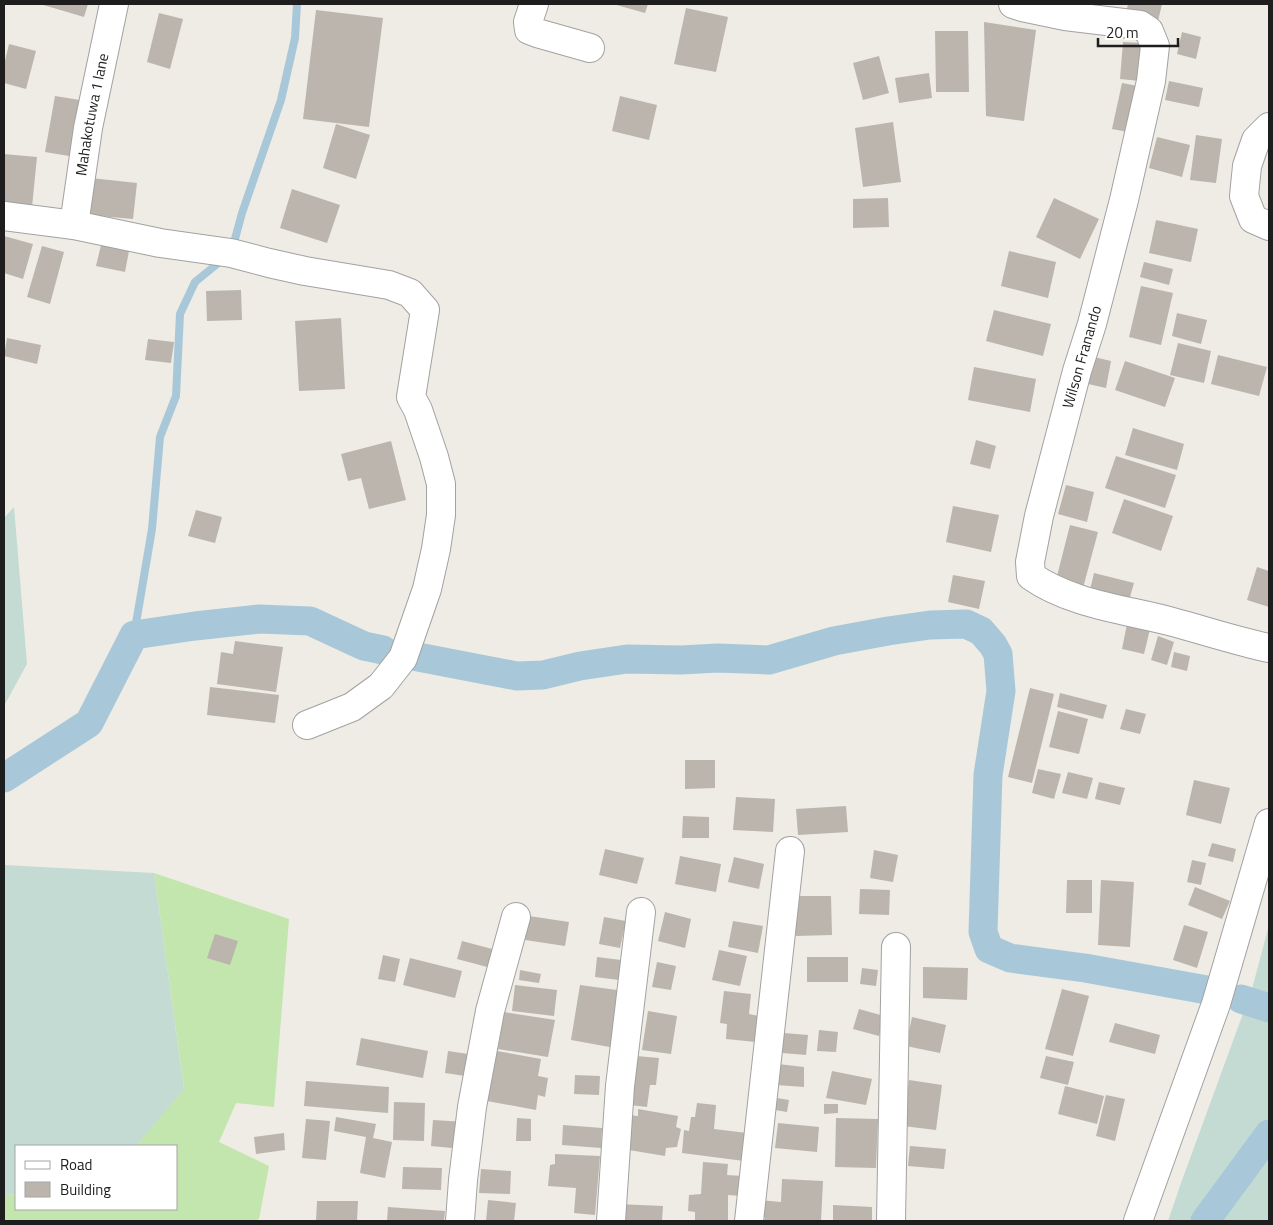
<svg xmlns="http://www.w3.org/2000/svg" width="1273" height="1225" viewBox="0 0 1273 1225" font-family="'Titillium Web',sans-serif">
<style>
.grass{fill:#c3e5ae}
.wetland{fill:#c3dbd3}
.lines{fill:none;stroke-linecap:round;stroke-linejoin:round}
.stream{stroke:#a8c8d9;stroke-width:8}
.canal{stroke:#a8c8d9;stroke-width:29}
.building{fill:#bbb5ae}
.minor-casing{stroke:#a2a2a2;stroke-width:30}
.minor{stroke:#fff;stroke-width:28}
.labels{text-anchor:middle;stroke-width:4;stroke-linejoin:round;paint-order:stroke}
.street-label{font-size:15px;fill:#1e1e1e;stroke:#fff}
</style>
<rect width="100%" height="100%" fill="#eeece5"/>
<!-- grass -->
<path class="grass" d="M154,873L289,919L274,1107L236,1103L219,1142L269,1166L259,1219L253,1221H4V1195L16,1194V1209H176V1146H136L184,1088Z"/>
<!-- wetland -->
<path class="wetland" d="M14,507L27,664L4,706V518Z
M4,865L154,873L184,1089L136,1146H16V1194L4,1195Z
M1269,925V1221H1168L1181,1183L1252,989Z"/>
<g class="lines">
<!-- stream -->
<path class="stream" d="M232,250L242,213L281,100L295,38L297,4
M134,635L152,529L160,437L176,396L180,314L195,282L222,260"/>
<!-- canal -->
<path class="canal" d="M418,657L517,676L543,675L580,666L627,659L681,660L718,658L769,660L834,641L888,631L930,625L966,624L981,631L993,645L998,654L1001,691L988,775L983,932L989,949L1010,958L1085,968L1207,990
M4,778L89,723L134,635L195,626L259,619L310,621L364,646L383,650
M1241,999L1269,1008
M1205,1221L1269,1134"/>
</g>
<!-- building -->
<path class="building" d="M40,4H88L84,17Z
M613,4H648L645,13Z
M1128,4H1162L1158,21L1126,13Z
M686,8L728,17L716,72L674,64Z
M316,10L383,18L369,127L303,119Z
M159,13L183,19L170,69L147,62Z
M984,22L1036,30L1024,121L986,116Z
M935,31H968L969,92H936Z
M1182,32L1201,37L1196,59L1177,54Z
M1123,42L1143,43L1140,81L1120,79Z
M9,44L36,51L26,89L4,83V65Z
M879,56L889,93L863,100L853,63Z
M929,73L932,98L899,103L895,78Z
M1169,81L1203,88L1199,107L1165,100Z
M1122,83L1138,86L1128,132L1112,129Z
M55,96L86,101L75,157L45,152Z
M620,96L657,105L649,140L612,131Z
M893,122L901,182L863,187L855,128Z
M336,124L370,135L356,179L323,168Z
M1196,135L1222,139L1216,183L1190,180Z
M1157,137L1190,145L1182,177L1149,168Z
M4,154L37,157L32,207L4,204Z
M91,178L137,183L133,219L88,215Z
M292,189L340,205L327,243L280,228Z
M888,198L889,227L853,228V199Z
M1054,198L1099,219L1080,259L1036,237Z
M1156,220L1198,229L1191,262L1149,253Z
M4,236L33,244L23,279L4,273Z
M101,245L129,251L125,272L96,266Z
M42,246L64,252L50,304L27,297Z
M1009,251L1056,262L1048,298L1001,286Z
M1144,262L1173,269L1169,285L1140,277Z
M1141,286L1173,293L1161,345L1129,337Z
M241,290L242,320L207,321L206,291Z
M994,310L1051,324L1043,356L986,341Z
M1177,313L1207,320L1201,344L1172,336Z
M341,318L345,389L299,391L295,321Z
M7,338L41,345L37,364L4,356Z
M148,339L174,342L171,363L145,360Z
M1178,343L1211,351L1204,383L1170,375Z
M1218,355L1267,367L1259,396L1211,384Z
M1094,357L1111,361L1106,388L1088,384Z
M1125,361L1175,378L1165,407L1115,390Z
M974,367L1036,379L1030,412L968,400Z
M1133,428L1184,444L1177,470L1125,455Z
M976,440L996,446L990,469L970,464Z
M391,441L406,500L369,509L361,478L348,481L341,454Z
M1116,456L1176,475L1165,508L1105,488Z
M1066,485L1094,492L1087,522L1058,514Z
M1124,499L1173,516L1161,551L1112,533Z
M953,506L999,515L991,552L946,542Z
M196,510L222,517L215,543L188,536Z
M1070,525L1098,532L1083,588L1056,580Z
M1257,567L1269,571V607L1247,600Z
M1094,573L1134,583L1128,604L1089,594Z
M953,575L985,581L979,609L948,602Z
M1127,624L1150,629L1144,654L1122,649Z
M1158,636L1174,642L1167,665L1151,660Z
M235,641L283,647L276,692L217,684L221,652L233,654Z
M1174,652L1190,656L1187,671L1171,667Z
M210,687L279,695L275,723L207,715Z
M1030,688L1054,694L1032,783L1008,777Z
M1060,693L1107,705L1103,719L1057,707Z
M1126,709L1146,714L1140,734L1120,729Z
M1058,711L1088,719L1079,754L1049,747Z
M685,760H715V788L685,789Z
M1038,769L1061,774L1054,799L1032,793Z
M1068,772L1093,778L1087,799L1062,793Z
M1194,780L1230,788L1221,824L1186,815Z
M1099,782L1125,788L1120,805L1095,799Z
M736,797L775,799L773,832L733,830Z
M846,806L848,832L798,835L796,809Z
M683,816L709,817V838H682Z
M1212,843L1236,849L1233,862L1208,856Z
M605,849L644,858L637,884L599,875Z
M874,850L898,855L893,882L870,878Z
M680,856L721,864L716,892L675,884Z
M734,857L764,864L759,889L728,882Z
M1192,860L1206,863L1201,885L1187,882Z
M1067,880H1092V913H1066Z
M1101,880L1134,882L1130,947L1098,945Z
M1195,887L1230,901L1222,919L1188,905Z
M860,889L890,890L889,915L859,914Z
M796,896H831L832,935L796,936Z
M665,912L691,919L685,948L658,941Z
M529,916L569,922L565,946L525,940Z
M604,917L626,921L620,948L599,944Z
M733,921L763,926L758,953L728,947Z
M1184,925L1208,932L1197,968L1173,960Z
M215,934L238,941L230,965L207,958Z
M462,941L496,950L491,968L457,959Z
M719,950L747,956L740,986L712,980Z
M383,955L400,959L395,982L378,979Z
M597,957L621,960L619,980L595,977Z
M807,957H848V982H807Z
M410,958L462,971L455,998L403,985Z
M657,962L676,966L671,990L652,987Z
M923,967L968,968L967,1000L923,998Z
M862,968L878,970L876,986L860,984Z
M520,970L541,974L539,983L519,980Z
M515,985L557,990L554,1016L512,1011Z
M580,985L624,991L615,1048L571,1040Z
M1062,989L1089,996L1073,1056L1045,1049Z
M724,991L751,994L749,1014L759,1016L756,1042L726,1039L727,1024L720,1023Z
M859,1009L884,1016L879,1036L853,1029Z
M648,1011L677,1016L671,1054L642,1050Z
M504,1012L555,1020L548,1057L498,1049Z
M912,1017L946,1025L940,1053L906,1046Z
M1115,1023L1160,1035L1155,1054L1109,1042Z
M819,1030L838,1032L836,1052L817,1051Z
M784,1033L808,1035L806,1055L782,1053Z
M361,1038L428,1051L423,1078L356,1065Z
M448,1051L475,1055L472,1077L445,1073Z
M497,1051L541,1059L538,1076L548,1078L545,1097L538,1095L536,1110L487,1101Z
M636,1056L659,1058L656,1085H650L647,1107L630,1105Z
M1046,1056L1074,1062L1068,1085L1040,1078Z
M778,1064L804,1067V1087L776,1085Z
M832,1071L872,1079L866,1105L826,1098Z
M575,1075L600,1076L599,1095L574,1094Z
M909,1080L942,1085L936,1130L903,1126Z
M306,1081L389,1087L388,1113L304,1106Z
M1065,1086L1104,1096L1097,1124L1058,1114Z
M1106,1095L1125,1099L1115,1141L1096,1136Z
M777,1098L789,1100L787,1112L775,1110Z
M394,1102L425,1103L424,1141L393,1140Z
M697,1103L716,1105L714,1129L747,1133L744,1161L682,1153L684,1130L689,1131L691,1117H695Z
M824,1104H838V1113L824,1114Z
M638,1109L678,1116L676,1127L681,1129L677,1147L666,1148L665,1156L623,1149L629,1115L638,1116Z
M336,1117L376,1124L373,1138L392,1142L385,1178L360,1173L366,1137L334,1131Z
M517,1118L531,1119V1141H516Z
M836,1118L878,1119L876,1168L835,1167Z
M306,1119L330,1121L326,1160L302,1158Z
M433,1120L465,1122L462,1149L431,1146Z
M778,1123L819,1127L817,1152L775,1148Z
M563,1125L602,1128L601,1148L562,1145Z
M284,1133L285,1150L256,1154L254,1137Z
M910,1146L946,1149L944,1169L908,1166Z
M555,1154L600,1156L595,1215L574,1213L576,1188L548,1186L550,1165L555,1164Z
M703,1162L728,1164L727,1175L743,1176L742,1196L728,1195V1221H695V1212L688,1211L689,1195L701,1194Z
M403,1167L442,1168L441,1190L402,1189Z
M481,1169L511,1171L510,1194L479,1193Z
M782,1179L823,1181L821,1221H764L765,1217H757L759,1200L781,1202Z
M488,1200L516,1203L514,1221H486Z
M317,1201H358L357,1221H316Z
M617,1204L663,1206L662,1221H616Z
M833,1205L872,1207V1221H833Z
M388,1207L445,1211L444,1221H387Z"/>
<g class="lines">
<!-- minor casing -->
<g class="minor-casing">
<g id="minor">
<path d="M534,4L528,22L529,30L537,33L590,48"/>
<path d="M1013,4L1022,7L1065,16L1140,25L1149,31L1155,46L1151,81L1124,200L1092,324L1077,371L1039,516L1030,562L1031,576C1071,604 1123,609 1169,621C1203,630 1236,641 1269,648"/>
<path d="M1269,127L1256,140L1247,166L1244,196L1253,219L1269,226"/>
<path d="M4,216L74,225L160,243L231,253L269,263L305,271L389,285L410,293L425,310L411,397L418,410L434,457L441,484V515L436,549L427,589L403,658L381,686L352,707L307,725"/>
<path id="s1" d="M74,225L88,128L114,4"/>
<path d="M460,1221L463,1180L472,1107L490,1011L516,917"/>
<path d="M611,1221L620,1086L641,912"/>
<path d="M749,1221L790,851"/>
<path d="M891,1221L896,947"/>
<path d="M1138,1221L1216,1004L1269,823"/>
</g>
</g>
<!-- minor -->
<use href="#minor" class="minor"/>
</g>
<g class="labels">
<!-- street labels -->
<g class="street-label">
<text dy="5" stroke="none"><textPath href="#s1" startOffset="112">Mahakotuwa 1 lane</textPath></text>
<text transform="translate(1082 357) rotate(-74)" y="5">Wilson Franando</text>
</g>
</g>
<!-- border -->
<rect width="1273" height="1225" fill="none" stroke="#1e1e1e" stroke-width="10"/>
<!-- legend -->
<rect x="15" y="1145" width="162" height="65" fill="#ffffff" stroke="#a5a5a5"/>
<rect x="25" y="1161" width="25" height="8" fill="#ffffff" stroke="#a5a5a5"/>
<text x="60" y="1170" font-size="15" fill="#1e1e1e">Road</text>
<rect x="25" y="1182" width="25" height="15" fill="#bbb5ae" stroke="#a5a5a5"/>
<text x="60" y="1195" font-size="15" fill="#1e1e1e">Building</text>
<!-- scale -->
<path d="M1098 38v8h80v-8" fill="none" stroke="#1e1e1e" stroke-width="2.5"/>
<text x="1106" y="38" font-size="15" fill="#1e1e1e" stroke="#ffffff" stroke-width="4" paint-order="stroke">20 m</text>
</svg>
